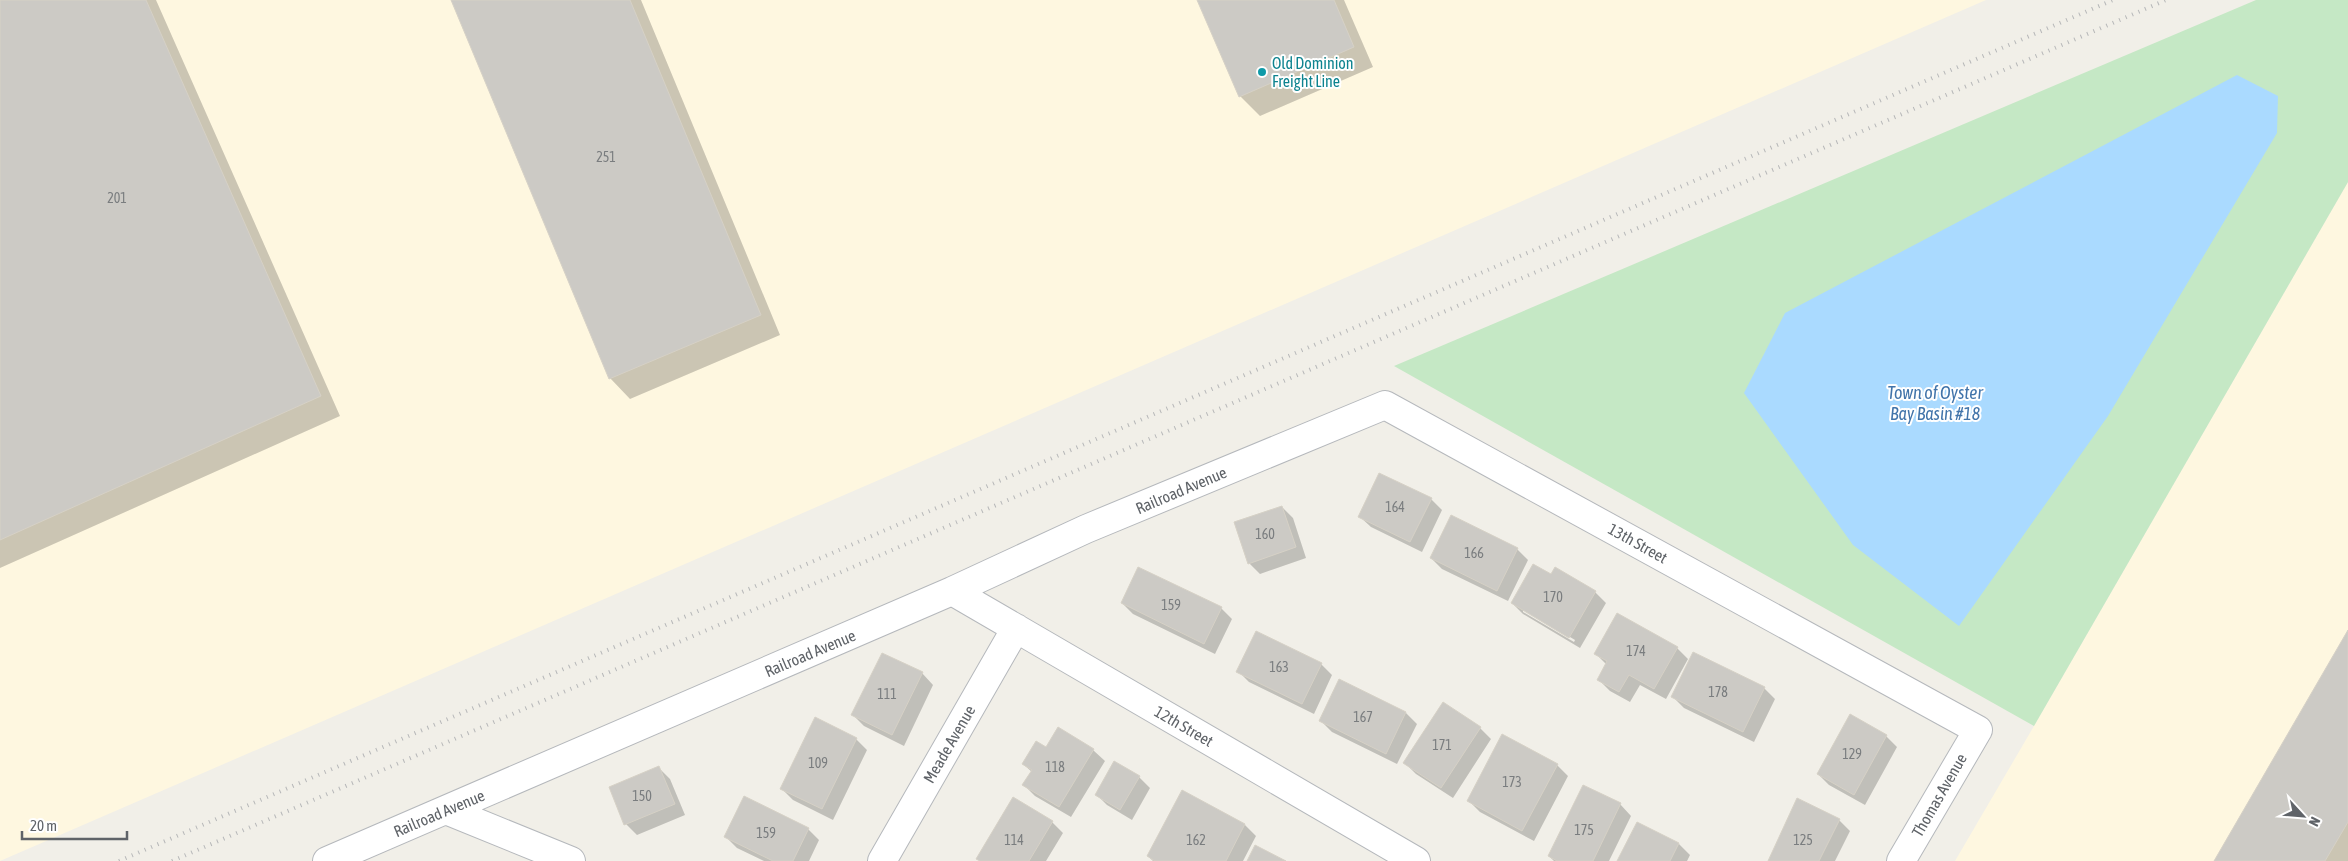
<svg xmlns="http://www.w3.org/2000/svg" width="2348" height="861" viewBox="0 0 2348 861" font-family="'Asap Condensed',sans-serif">
<style>
.commercial{fill:#fef7e0}
.green{fill:#c5e8c5}
.water{fill:#aadaff}
.shadow{fill:#0003;fill-rule:evenodd}
.building{fill:#cccac5;stroke:#d6d1c6}
.lines{fill:none;stroke-linecap:round;stroke-linejoin:round}
.minor-casing{stroke:#b5b8bc;stroke-width:30}
.minor{stroke:#fff;stroke-width:28}
.rail{stroke:#b6b7b8;stroke-width:4;stroke-dasharray:1 6;stroke-linecap:butt}
.culture-dot{fill:#0f9aa8;stroke:#fff;stroke-width:2}
.labels{text-anchor:middle;stroke-width:4;stroke-linejoin:round;paint-order:stroke}
.number-label{font-size:14px;fill:#7a7d7f}
.culture-label{font-size:16px;fill:#0d838f;stroke:#fff;text-anchor:start}
.street-label{font-size:16px;fill:#5f6368;stroke:#fff}
.water-label{font-size:18px;font-style:italic;fill:#4174aa;stroke:#fff}
</style>
<rect width="100%" height="100%" fill="#f1efe8"/>
<!-- commercial -->
<path class="commercial" d="M0,0H1986L0,861Z
M2348,182V861H1955L2034,726Z"/>
<!-- green -->
<path class="green" d="M2256,0H2348V182L2034,726L1394,366Z"/>
<!-- water -->
<path class="water" d="M2237,75L2278,96L2277,133L2108,416L1959,626L1853,545L1744,393L1785,313Z"/>
<!-- shadow -->
<path class="shadow" d="M0,0H156L340,416L0,568Z
M452,0H641L780,335L630,399L610,378Z
M1198,0H1344L1373,67L1260,116L1240,96Z
M1431,499L1442,510L1422,552L1371,527L1359,516Z
M1282,507L1293,518L1306,558L1260,574L1249,563Z
M1517,549L1528,560L1508,601L1442,569L1431,558Z
M1555,569L1595,592L1606,603L1580,648L1523,614L1512,603L1552,576ZM1523,609L1575,640L1574,642L1523,612Z
M1122,603L1221,608L1232,619L1215,654L1133,614Z
M2348,632V861H2215Z
M1677,648L1688,659L1666,699L1640,685L1630,702L1610,691L1599,680L1607,665L1596,654Z
M1321,664L1332,675L1314,714L1249,682L1238,671Z
M922,673L933,685L904,746L864,726L853,715Z
M1340,681L1406,713L1417,724L1397,764L1332,732L1321,721Z
M1764,688L1775,699L1754,742L1684,708L1673,697Z
M1480,728L1491,739L1453,798L1416,774L1405,763Z
M1058,729L1093,750L1105,761L1071,817L1035,796L1024,785L1032,772L1023,764L1047,748Z
M1886,736L1897,747L1865,805L1829,785L1818,774Z
M856,739L867,750L833,820L793,800L782,789Z
M1557,765L1568,776L1534,841L1480,812L1469,801Z
M659,768L670,779L685,815L637,835L626,824Z
M1139,777L1150,788L1132,820L1107,805L1096,794Z
M1182,792L1245,825L1256,836L1243,861H1153L1148,856Z
M1620,804L1631,816L1609,861H1554L1549,856Z
M1839,820L1850,831L1835,861H1769Z
M1052,822L1063,833L1046,861H980L977,859Z
M1638,823L1679,844L1690,855L1687,861H1618Z
M808,829L819,840L809,861H764L737,848L726,837Z"/>
<!-- building -->
<path class="building" d="M0,0H146L321,396L0,540Z
M451,0H630L761,315L609,379Z
M1197,0H1334L1354,47L1239,97Z
M1379,473L1432,498L1410,542L1358,517Z
M1282,506L1296,547L1248,564L1234,522Z
M1451,515L1518,548L1497,591L1430,558Z
M1533,564L1551,574L1555,567L1596,591L1569,638L1511,603Z
M1138,567L1222,607L1204,644L1121,603Z
M1617,613L1678,647L1654,689L1629,675L1619,692L1597,680L1607,661L1594,654Z
M2348,630V822L2325,861H2214Z
M1256,631L1322,663L1302,704L1236,672Z
M1693,652L1765,687L1743,732L1671,697Z
M882,653L923,672L892,735L851,715Z
M1339,679L1406,712L1386,754L1319,721Z
M1443,702L1481,727L1441,788L1403,763Z
M1850,714L1887,735L1854,795L1817,774Z
M815,717L857,738L822,809L780,789Z
M1058,727L1094,749L1059,807L1022,785L1032,770L1022,764L1036,741L1046,747Z
M1502,734L1558,764L1522,831L1467,801Z
M1114,761L1140,776L1120,810L1095,795Z
M659,766L675,804L624,825L609,787Z
M1583,785L1621,803L1593,861H1557L1548,856Z
M1182,790L1245,824L1226,861H1155L1147,856Z
M744,796L809,828L793,861H773L724,837Z
M1013,797L1053,821L1029,861H980L976,859Z
M1797,798L1840,819L1819,861H1768Z
M1637,822L1679,843L1670,861H1617Z
M1255,845L1286,861H1247Z"/>
<g class="lines">
<!-- minor casing -->
<g class="minor-casing">
<path id="minor" d="M952,591L1416,861
M446,810L571,861
M327,861L952,591L1086,529L1385,405L1978,730L1901,861
M882,861L1016,628"/>
</g>
<!-- minor -->
<use href="#minor" class="minor"/>
<!-- rail -->
<path class="rail" d="M119,861L2113,0
M172,861L2166,0"/>
</g>
<!-- markers -->
<circle class="culture-dot" cx="1262" cy="72" r="5"/>
<g class="labels">
<!-- number labels -->
<g class="number-label">
<text x="606" y="162">251</text>
<text x="117" y="203">201</text>
<text x="1395" y="512">164</text>
<text x="1265" y="539">160</text>
<text x="1474" y="558">166</text>
<text x="1553" y="602">170</text>
<text x="1171" y="610">159</text>
<text x="1636" y="656">174</text>
<text x="1279" y="672">163</text>
<text x="1718" y="697">178</text>
<text x="887" y="699">111</text>
<text x="1363" y="722">167</text>
<text x="1442" y="750">171</text>
<text x="1852" y="759">129</text>
<text x="818" y="768">109</text>
<text x="1055" y="772">118</text>
<text x="1512" y="787">173</text>
<text x="642" y="801">150</text>
<text x="1584" y="835">175</text>
<text x="766" y="838">159</text>
<text x="1014" y="845">114</text>
<text x="1196" y="845">162</text>
<text x="1803" y="845">125</text>
</g>
<!-- culture labels -->
<g class="culture-label">
<text x="1272" y="69">Old Dominion<tspan x="1272" dy="18">Freight Line</tspan></text>
</g>
<!-- street labels -->
<g class="street-label">
<text transform="translate(1181 490) rotate(-23)" y="6">Railroad Avenue</text>
<text transform="translate(1638 543) rotate(29)" y="6">13th Street</text>
<text transform="translate(810 653) rotate(-23)" y="6">Railroad Avenue</text>
<text transform="translate(1184 726) rotate(30)" y="6">12th Street</text>
<text transform="translate(949 744) rotate(-60)" y="6">Meade Avenue</text>
<text transform="translate(1939 795) rotate(-60)" y="6">Thomas Avenue</text>
<text transform="translate(439 813) rotate(-23)" y="6">Railroad Avenue</text>
</g>
<!-- water labels -->
<g class="water-label">
<text x="1935" y="399">Town of Oyster<tspan x="1935" dy="21">Bay Basin #18</tspan></text>
</g>
</g>
<!-- north arrow -->
<g transform="translate(2303 816) rotate(116)" stroke="#ffffff" stroke-width="4" paint-order="stroke">
<path d="M0-4L9 19L0 12L-9 19Z" fill="#5f6368"/>
<text y="-8" font-size="14" font-weight="bold" text-anchor="middle" fill="#5f6368">N</text>
</g>
<!-- scale -->
<path d="M22 831v8h105v-8" fill="none" stroke="#5f6368" stroke-width="2.5"/>
<text x="30" y="831" font-size="15" fill="#5f6368" stroke="#ffffff" stroke-width="4" paint-order="stroke">20 m</text>
</svg>
